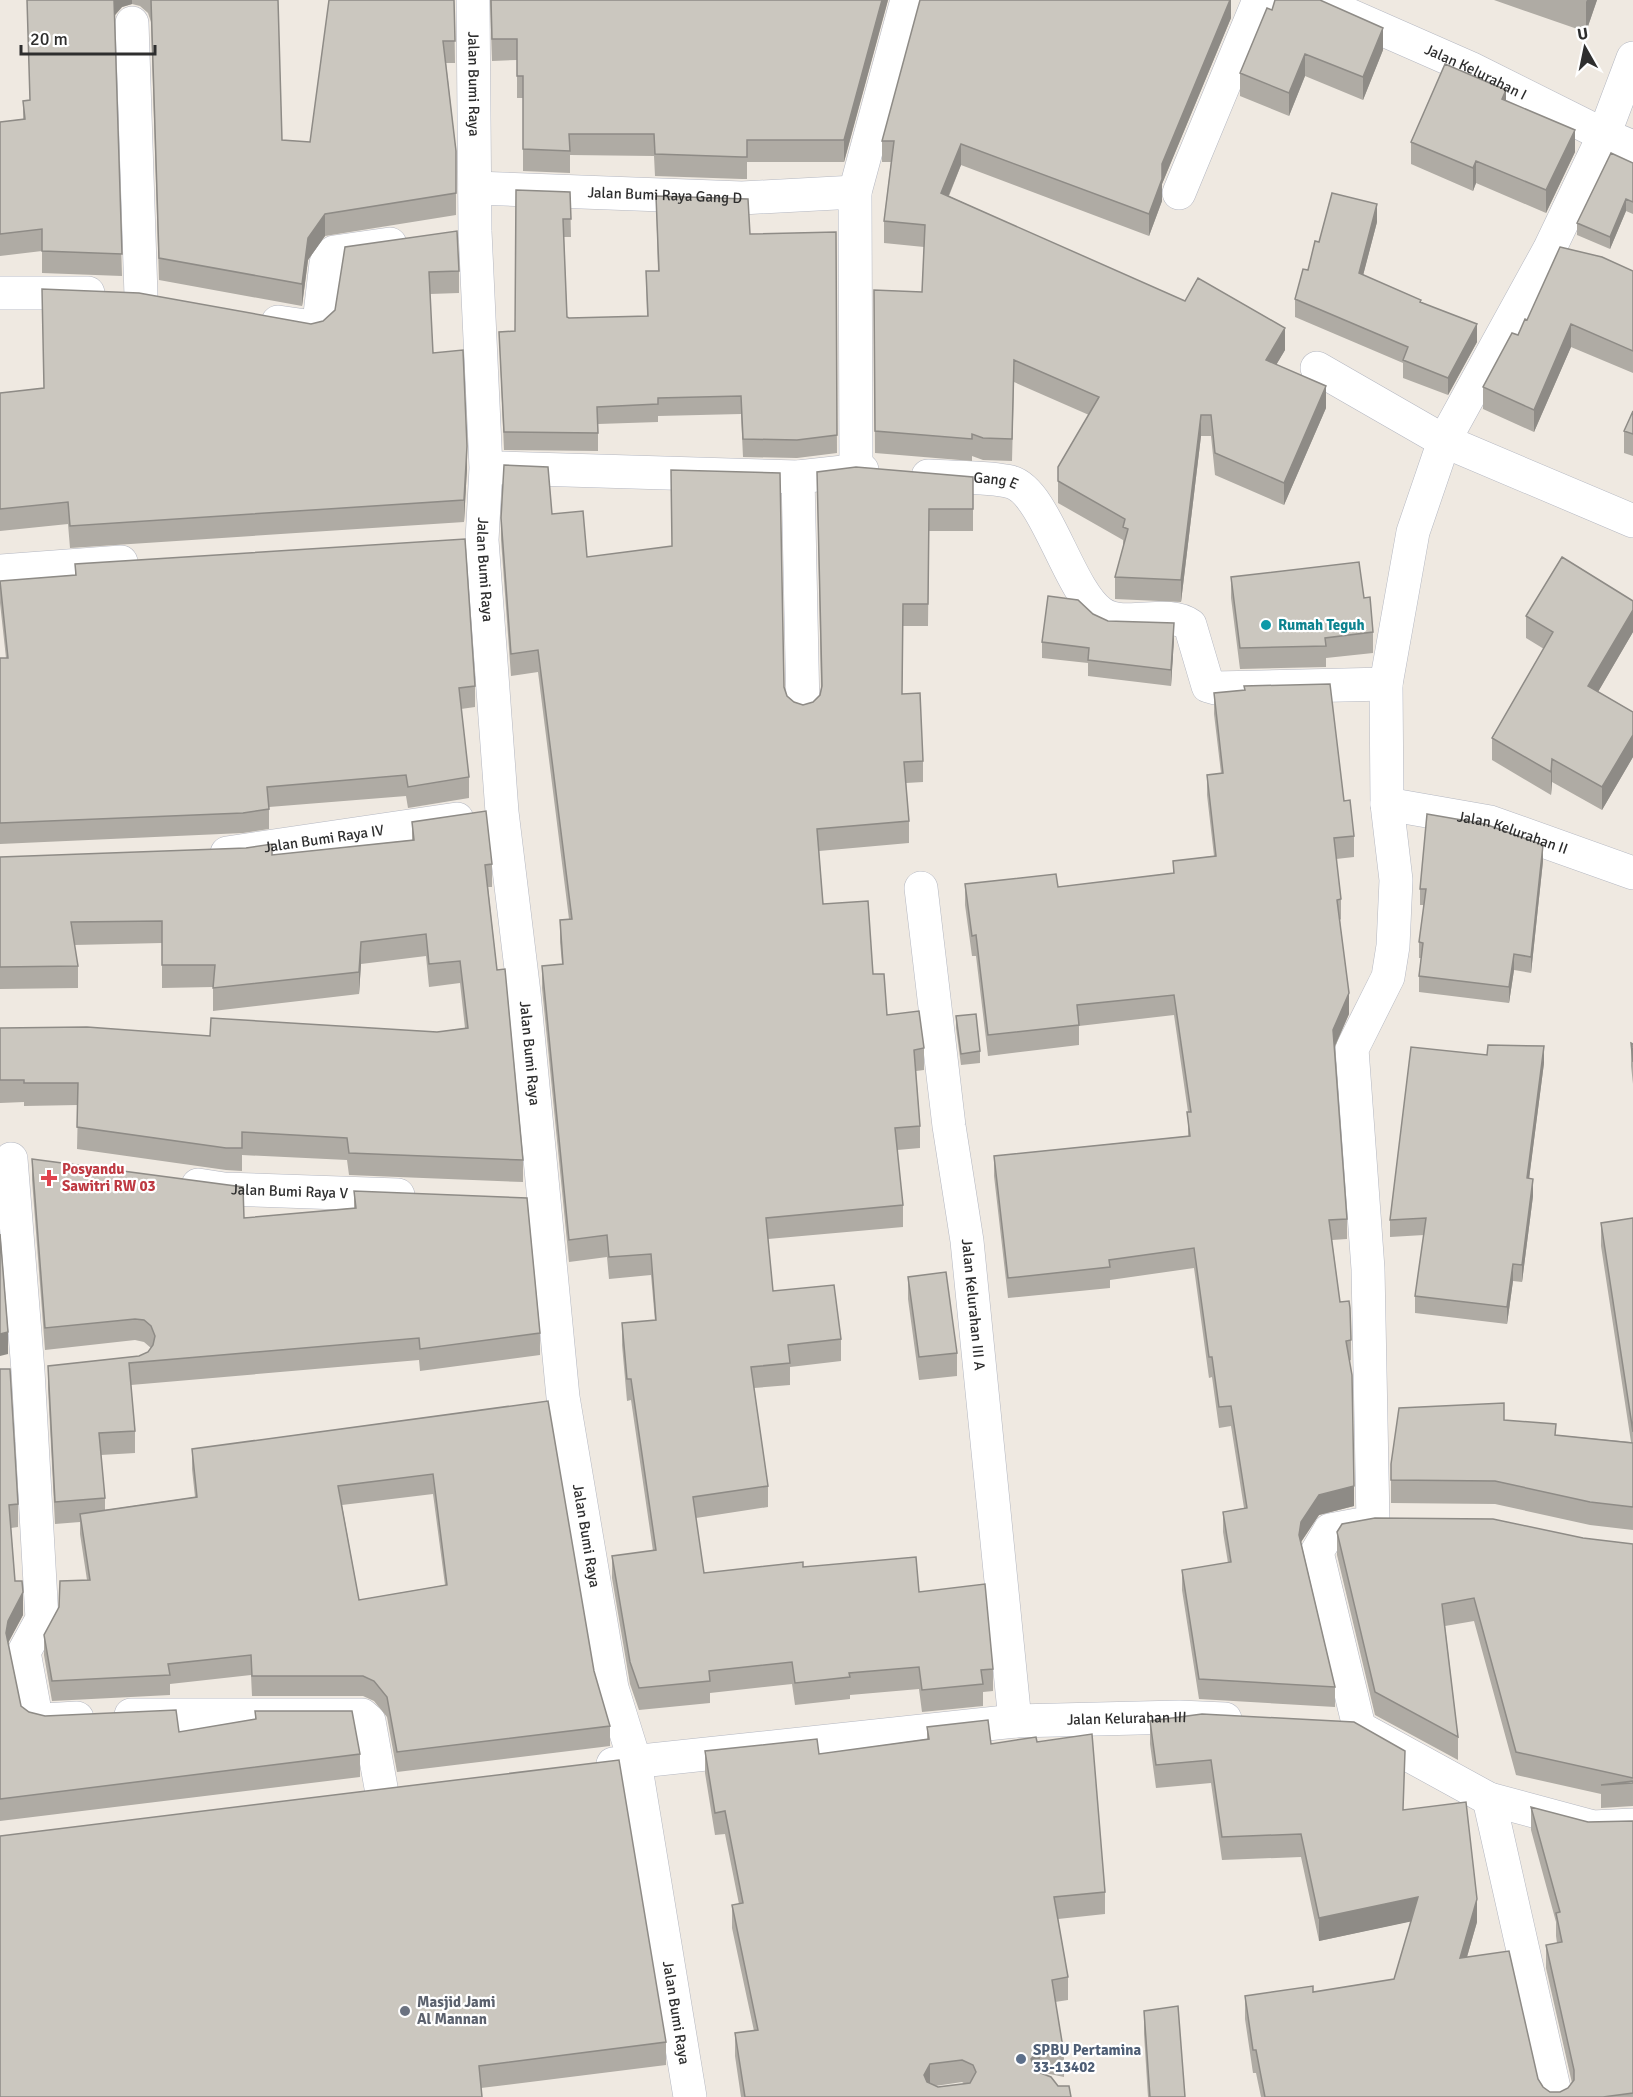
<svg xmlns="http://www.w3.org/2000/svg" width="1633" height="2097" viewBox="0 0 1633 2097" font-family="Signika,sans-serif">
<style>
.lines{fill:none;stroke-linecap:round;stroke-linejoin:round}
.street-casing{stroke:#b4b7c1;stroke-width:34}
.street{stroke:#fff;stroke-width:33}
.wall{fill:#afaba4;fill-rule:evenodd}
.shaded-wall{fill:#8e8b86}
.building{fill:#cbc7bf;stroke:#8e8b86;stroke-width:1.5;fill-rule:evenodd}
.culture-dot{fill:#0f9aa8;stroke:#fff;stroke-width:2}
.health-dot{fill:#e0444e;stroke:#fff;stroke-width:2}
.worship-dot{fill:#6b7280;stroke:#fff;stroke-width:2}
.service-dot{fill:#5c6f8a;stroke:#fff;stroke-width:2}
.labels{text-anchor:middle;stroke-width:4.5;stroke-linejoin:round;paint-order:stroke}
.street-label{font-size:15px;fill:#2e2e2e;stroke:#fff}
.culture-label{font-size:15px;font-weight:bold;fill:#0d838f;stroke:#fff;text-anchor:start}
.health-label{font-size:15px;font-weight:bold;fill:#be3a42;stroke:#fff;text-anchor:start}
.worship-label{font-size:15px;font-weight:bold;fill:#5b616d;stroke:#fff;text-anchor:start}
.service-label{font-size:15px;font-weight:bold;fill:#4e5e75;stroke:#fff;text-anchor:start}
</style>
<rect width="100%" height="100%" fill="#efe9e1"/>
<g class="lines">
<!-- street casing -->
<g class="street-casing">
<g id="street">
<path id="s1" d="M473,0L475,231L486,468L482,540L502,812L524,993L563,1397L612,1688L635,1762L690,2097"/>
<path id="s2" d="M1315,0L1470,68L1604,135L1633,147"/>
<path d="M132,23L141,296"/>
<path id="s3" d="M475,188L742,198L855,192"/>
<path d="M1179,193L1259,0"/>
<path d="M0,293H88"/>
<path d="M278,322L313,327L319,323L326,263L334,252L390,244"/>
<path d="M1317,368L1444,441L1633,521"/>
<path d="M503,468L798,477L862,470"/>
<path d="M856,470L855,192L907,0"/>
<path id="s4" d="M928,476C953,478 987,476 1011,482C1046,492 1068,590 1101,613C1125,630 1167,608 1190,625L1208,686L1215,688L1386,684"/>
<path d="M798,477L803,708"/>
<path d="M0,571L121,562"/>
<path id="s5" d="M1387,804L1490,822L1633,873"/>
<path id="s6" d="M227,853L457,819"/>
<path id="s7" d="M921,888L949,1126L967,1241L1015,1721"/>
<path d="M11,1159L28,1371L42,1619L24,1652L36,1717L44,1720L77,1718"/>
<path id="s8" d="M198,1185L224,1189L398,1195"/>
<path d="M131,1715H362L369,1721L382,1793"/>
<path d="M1359,1727L1317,1552L1330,1530L1373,1522L1368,1269L1352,1049L1388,977L1393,946L1396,880L1387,804L1386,684L1413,532L1444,441L1549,250L1604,135L1633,58"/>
<path d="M1365,1731L1489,1799L1593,1827L1633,1825"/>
<path id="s9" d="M613,1764L1015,1721L1179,1717L1225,1719"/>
<path d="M1489,1799L1556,2097"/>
</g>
</g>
<!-- street -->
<use href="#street" class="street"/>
</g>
<!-- wall -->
<path class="wall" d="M27,0H278L282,140L310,142L454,0L455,63H446L456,151V215L325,236L308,260L302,306L159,280L151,22L148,13L140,6L132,4L122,7L115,15L114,21L122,276L42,273V251L0,256V122L23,119V101L30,100Z
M490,0H888L844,162H747V179H742L655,176L654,156L570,155V173L523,171V98H517V60L492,61Z
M1231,0V18L1162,184V201L1149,236L961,165L949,196L1285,350L1276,365L1326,408L1284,505L1215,475L1211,436H1201L1181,602L1115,599V577L1123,549V540L1058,503V467L1089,415L1014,382L1012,461L983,460L972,456V461L875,453L874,290L922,292L924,247L884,243V221L891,162H882V141Z
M1494,0H1597L1586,32Z
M1267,8L1383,50L1363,100L1305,76L1289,116L1240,96V73Z
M1506,101L1575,152L1546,213L1476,183L1473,191L1411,164V142Z
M1633,163V214L1626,211L1610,249L1577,235V223Z
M570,192L571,237H564L567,317L569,318L647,316L646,271H658L656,196L750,234L836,232L837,453L797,458L743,457L741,414L658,416V422L598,424V451L504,450L499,332L515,331Z
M1377,222L1363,275L1421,303L1477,342L1448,395L1403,378V363L1295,317V299L1319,242Z
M345,247L459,271V293L430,294L433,353L467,468L464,522L70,548L68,524L0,531V393L43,388L323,321L335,310Z
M1633,271V373L1571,347L1534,432L1483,409V387L1527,320Z
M1633,411V456L1624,453V431Z
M817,472L973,477V531H929L928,626H903L902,694L923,761V782L906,783L909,821V843L819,851L823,904L873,974L887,1015L924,1048V1070L916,1071L920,1126V1148L897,1150L903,1205V1227L768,1239L773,1291L841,1339V1361L790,1367V1385L754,1388L768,1486V1507L696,1518L704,1573L803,1567L919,1592L993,1669V1691L983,1692V1706L922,1712L919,1689L850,1695V1699L795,1705L792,1684L710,1693V1703L639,1710L630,1684L612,1578V1556L653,1551L631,1400L627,1401L622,1345V1323L655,1321L651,1275L609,1279L607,1257L569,1262L542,988V966L562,964L560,942V920L569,919L538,672L511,676L501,540V518L552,514L587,557L784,687L787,696L794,702L803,705L813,702L820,695L821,688Z
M75,564L475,686V707L461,709L469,777V798L408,808L406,796L269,807V829L243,833L0,844V658H6L0,603V581L75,575Z
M1231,577L1364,598L1373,632V653L1326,658V667L1240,669L1231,598Z
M1633,601V632L1598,692L1633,712V757L1602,810L1552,782L1551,795L1492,760V738L1544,649L1526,638V616Z
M1093,614L1108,621L1174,639L1171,686L1088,676V663L1042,658V642Z
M1244,686L1344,801L1354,836V857L1336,859L1341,899V919L1340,920L1349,1014L1335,1047L1347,1219V1239L1332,1240L1340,1302L1351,1340V1360L1349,1361L1354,1506L1319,1515L1301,1542L1335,1687V1707L1199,1699L1182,1590V1570L1228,1563L1223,1532V1512L1244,1508L1231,1426L1219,1428L1212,1377L1209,1378L1194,1268L1110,1280V1288L1008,1298L994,1176V1156L1188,1136V1112L1174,1015L1079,1026V1045L988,1056L976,956H972L965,905V884L1058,887L1173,873V861L1214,856L1207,795V775L1221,773L1214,714V693L1244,690Z
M412,822L492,864V887H488L497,970L523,1160V1182L349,1175L347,1160L242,1155V1171L226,1170L77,1149L78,1105L24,1106V1102L0,1103V1028L210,1036L437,1032L465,1028L460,983L429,987L426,956L361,964L359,994L213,1011V987L162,988V943L74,945L78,966V988L0,989V857L272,855L412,840Z
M1543,861L1531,973L1514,970L1509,1003L1419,992V976L1421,958H1419V942L1424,905H1420V889Z
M956,1016L980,1051V1063L961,1065L956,1028Z
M1631,1043L1633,1044V1084L1631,1066Z
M1544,1063L1529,1178L1533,1196L1522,1282L1513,1281L1507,1324L1415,1313V1296L1424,1235L1390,1237V1220Z
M32,1159L244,1218L354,1208V1191L540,1333V1355L420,1371L419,1360L131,1385L135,1431V1453L101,1455L105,1498V1510L195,1497L192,1469V1449L548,1401L594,1671L610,1726V1746L397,1772L387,1717L374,1701L363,1696H252L251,1675L170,1684V1695L52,1701L44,1655V1635L87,1580L80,1534V1522L55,1524L48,1388V1366L139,1356L148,1352L151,1348L144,1342L135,1340L45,1350L32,1180ZM433,1494L445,1585L359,1600L342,1505Z
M1633,1218V1530L1590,1525L1495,1504L1391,1503V1464L1504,1420L1556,1435L1631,1442L1601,1246V1223Z
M908,1277L957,1353V1376L919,1380L908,1299Z
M0,1369L18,1504V1527L11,1528L15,1581L23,1615L8,1643L21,1706L29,1712L45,1716L179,1732L255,1719V1711L360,1754V1777L0,1821Z
M1337,1532L1583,1538L1633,1544V1806L1601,1808V1794L1516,1775L1474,1621L1445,1626L1458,1737V1760L1375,1715L1337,1555Z
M1150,1721L1404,1810L1477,1922L1467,1957L1543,2087L1550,2092H1560L1568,2088L1572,2083L1546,1968V1945L1557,1943L1556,1936V1922L1531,1830V1807L1588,1822L1633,1821V2097H1261L1256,2073H1253L1245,2019V1996L1313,1992L1394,1979L1411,1921L1319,1941L1301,1857L1222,1860L1211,1783L1156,1788L1150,1744Z
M927,1727L991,1744L1037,1742L1105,1892V1914L1058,1919L1068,1977V2000L1055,2002L1064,2054V2077L1040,2072L1039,2073L1058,2086L1071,2097H741L735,2056V2033L754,2031L732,1928V1905L739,1904L725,1834L715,1835L705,1773V1751L819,1754L927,1739ZM962,2082L965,2084L938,2087L935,2086Z
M1144,2011L1185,2097H1148L1144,2034Z
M666,2042V2065L481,2088L0,2097Z"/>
<!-- shaded-wall -->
<path class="shaded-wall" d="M114,0H132V4L122,7L115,15L113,24Z
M882,0H888L844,162V140Z
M1230,0H1231V18L1162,184V201L1149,236V214L1162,164Z
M1587,0H1597L1586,32V2Z
M1383,28V50L1363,100V77Z
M1305,54V76L1289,116V93Z
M1506,90V113L1502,99Z
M1575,130V152L1546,213V190Z
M961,144V165L941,214V193Z
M1476,161V183L1473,191V168Z
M1626,199V211L1610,249V237Z
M1377,204V222L1359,291V273Z
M325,214V236L308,260L302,306V284L308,238Z
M1477,324V342L1448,395V378Z
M1571,324V347L1534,432V410Z
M1285,328V350L1266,382V360Z
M1326,386V408L1284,505V483Z
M1201,415V436L1181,602V580Z
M467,446V468L464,522V500Z
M1633,610V632L1588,709V686Z
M1174,623V639L1171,686V670Z
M1633,735V757L1602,810V787Z
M1552,759V782L1551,795V772Z
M1543,845V861L1531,973V957Z
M361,942V964L359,994V972Z
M1514,954V970L1509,1003V987Z
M1349,993V1014L1333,1050V1030Z
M1544,1046V1063L1527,1195V1178Z
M1533,1179V1196L1522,1282V1265Z
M1513,1264V1281L1507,1324V1307Z
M8,1332V1354L0,1356V1334Z
M1354,1486V1506L1319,1515L1301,1542L1299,1535L1301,1522L1319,1495Z
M23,1592V1615L8,1643L6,1633L8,1621Z
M1418,1897V1920L1319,1941V1918Z
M1477,1899V1922L1460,1981V1958Z
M1040,2049V2072L1031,2081V2059Z
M930,2064V2086L924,2097V2075Z"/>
<!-- building -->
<path class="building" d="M27,0H114L122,254L42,251V229L0,234V122L25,119L23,101L30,100Z
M151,0H278L282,140L310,142L329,0H454L455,41H443L456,151V193L325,214L308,238L302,284L159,258Z
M491,0H882L844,140H747V157H742L655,154L654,134H569L570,151L523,149V76H517V39H492Z
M920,0H1230L1162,164V179L1149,214L961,144L941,193L1185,301L1198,278L1285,328L1266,360L1326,386L1284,483L1215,453L1211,415H1201L1181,580L1115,577L1128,529L1123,527L1125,519L1058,481V467L1099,397L1014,360L1012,439L983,438L972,434V439L875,431L874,290L922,292L925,225L884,221L894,141H882Z
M1275,0H1320L1383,28L1363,77L1305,54L1289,93L1240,73L1267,8L1272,10Z
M1445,64L1506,90L1502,99L1575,130L1546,190L1476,161L1473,168L1411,142Z
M1611,153L1633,163V202L1626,199L1610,237L1577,223Z
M516,190L570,192L571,219H563L567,317L569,318L648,316L646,271H659L656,196L748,199L750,234L836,232L837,435L797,440L743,439L741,396L658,398V404L597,407L598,433L504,432L499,332L515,331Z
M1332,193L1377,204L1359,273L1421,300L1420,302L1477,324L1448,378L1403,360L1408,347L1295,299L1303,269L1308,270L1315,241L1319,242Z
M457,231L459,271L429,272L433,353L463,350L467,446L464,500L70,526L68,502L0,509V393L44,388L42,289L139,293L311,324L323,321L335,310L345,247Z
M1560,247L1602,257L1633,271V351L1571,324L1534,410L1483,387L1512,333L1518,335L1525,319L1527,320Z
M1633,411V434L1624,431Z
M504,465L548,467L552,514L583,511L587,557L672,546L671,470L780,473L784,687L787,696L794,702L803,705L813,702L820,695L822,686L817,472L856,467L973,477V509H929L928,604H903L902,694L920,693L923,761L904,762L909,821L817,829L823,904L868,901L873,974H884L887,1015L919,1011L924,1048L914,1050L920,1126L895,1128L903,1205L766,1218L773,1291L834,1285L841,1339L788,1345L790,1363L751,1367L768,1486L693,1497L704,1573L803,1562V1567L916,1557L919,1592L985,1584L993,1669L981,1670L983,1684L922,1690L919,1667L849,1673L850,1677L795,1683L792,1662L709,1671L710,1681L639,1688L630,1662L612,1556L656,1550L631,1379H627L622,1323L656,1320L651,1254L609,1257L607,1235L569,1240L542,966L563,964L560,920L572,919L538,650L511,654L501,518Z
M465,539L475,686L459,688L469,777L408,787L406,775L267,787L269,809L243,813L0,823V658H8L0,581L76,575L75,564Z
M1562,557L1633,601V610L1588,686L1633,712V735L1602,787L1552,759L1551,772L1492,738L1553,632L1526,616Z
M1359,562L1364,598L1370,597L1373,632L1325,638L1326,646L1240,648L1231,577Z
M1048,596L1078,600L1093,614L1108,621L1174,623L1171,670L1088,660L1089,648L1042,642Z
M1330,684L1344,801L1350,800L1354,836L1334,838L1341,899L1337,900L1349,993L1333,1030L1347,1219L1329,1220L1340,1302L1349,1301L1350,1308L1351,1340L1346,1341L1352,1375L1354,1486L1319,1495L1301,1522L1299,1535L1335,1687L1199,1679L1182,1570L1231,1562L1223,1512L1247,1508L1231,1406L1219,1407L1212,1357H1209L1194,1248L1109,1260L1110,1267L1008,1278L994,1156L1190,1136L1187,1112H1191L1174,995L1077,1005L1079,1025L988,1035L976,935L972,936L965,884L1056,874L1058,887L1174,873L1173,861L1216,856L1207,775L1223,773L1214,693L1245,690L1244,686Z
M486,811L492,864L485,865L497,970L505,969L523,1160L349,1153L347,1138L242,1132V1148H226L77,1127L78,1083H24V1080H0V1028L87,1027L210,1036L211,1018L437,1032L468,1028L460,961L429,964L426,934L361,942L359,972L213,988L215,965H162V921L71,922L78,966L0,967V857L246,848L272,844V855L414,840L412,822Z
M1427,814L1485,824L1543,845L1531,957L1514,954L1509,987L1419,976L1423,943L1419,942L1426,889H1420Z
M976,1014L980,1051L961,1054L956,1016Z
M1631,1043L1633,1044V1062Z
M1488,1045L1544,1046L1527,1178L1533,1179L1522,1265L1513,1264L1507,1307L1415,1296L1426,1218L1390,1220L1411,1047L1487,1055Z
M32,1159L243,1187L244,1218L356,1208L354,1191L527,1198L540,1333L420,1349L419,1338L129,1363L135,1431L99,1433L105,1498L55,1502L48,1366L139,1356L148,1352L153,1345L155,1336L151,1326L144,1320L135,1319L45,1328Z
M1633,1218V1432L1601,1223Z
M0,1234L8,1332L0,1334Z
M946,1272L957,1353L919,1357L908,1277Z
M0,1369H10L18,1504L9,1505L15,1581H22L23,1592L8,1621L6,1633L21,1706L29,1712L45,1716L176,1710L179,1732L256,1719L255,1711H352L360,1754L0,1799Z
M548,1401L594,1671L610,1726L397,1752L387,1697L374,1681L363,1676H252L251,1655L168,1664L170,1675L52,1681L44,1635L59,1607L60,1581L90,1580L80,1514L197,1497L192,1449ZM433,1474L447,1585L359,1600L338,1486Z
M1504,1403V1420L1556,1424L1555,1435L1633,1443V1507L1590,1502L1495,1481L1391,1480V1464L1399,1408Z
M1375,1518L1493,1519L1583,1538L1633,1544V1778L1516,1752L1474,1598L1442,1604L1458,1737L1375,1692L1337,1532L1342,1524Z
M1202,1714L1354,1722L1405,1751L1403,1810L1466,1802L1477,1899L1460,1958L1509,1951L1538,2079L1543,2087L1550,2092H1560L1568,2088L1574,2080V2070L1546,1945L1562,1942L1556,1913L1560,1912L1531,1807L1588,1822L1633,1821V2093L1603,2097H1265L1256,2050H1253L1245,1996L1313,1986V1992L1394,1979L1418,1897L1319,1918L1301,1834L1222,1837L1211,1760L1156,1765L1150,1721Z
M988,1720L991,1744L1036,1737L1037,1742L1092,1734L1105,1892L1054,1897L1068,1977L1052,1980L1064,2054L1040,2049L1031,2059L1035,2071L1051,2077L1058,2086H1069L1071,2097H745L735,2033L758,2030L732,1905L743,1903L725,1811L715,1813L705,1751L817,1739L819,1754L929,1739L927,1727ZM962,2060L973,2065L976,2072L970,2083L938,2087L927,2082L924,2075L930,2064Z
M619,1760L666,2042L479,2066L482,2097H0V1836Z
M1633,1781V1783L1601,1785Z
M1178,2006L1185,2097H1150L1144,2011Z"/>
<!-- markers -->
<circle class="culture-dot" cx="1266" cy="625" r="6"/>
<path class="health-dot" d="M46 1169h6v6h6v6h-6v6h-6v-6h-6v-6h6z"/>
<circle class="worship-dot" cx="405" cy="2011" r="6"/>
<circle class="service-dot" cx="1021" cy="2059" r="6"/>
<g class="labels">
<!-- street labels -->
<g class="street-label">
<text dy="5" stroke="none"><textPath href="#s2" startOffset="176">Jalan Kelurahan I</textPath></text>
<text dy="5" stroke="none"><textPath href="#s1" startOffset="84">Jalan Bumi Raya</textPath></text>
<text dy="5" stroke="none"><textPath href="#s3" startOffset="190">Jalan Bumi Raya Gang D</textPath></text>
<text dy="5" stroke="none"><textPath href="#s4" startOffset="68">Gang E</textPath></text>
<text dy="5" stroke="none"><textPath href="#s1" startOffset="570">Jalan Bumi Raya</textPath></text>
<text dy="5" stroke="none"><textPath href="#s5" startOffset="129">Jalan Kelurahan II</textPath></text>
<text dy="5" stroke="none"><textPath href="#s6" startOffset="98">Jalan Bumi Raya IV</textPath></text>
<text dy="5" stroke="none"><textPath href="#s1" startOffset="1056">Jalan Bumi Raya</textPath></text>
<text dy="5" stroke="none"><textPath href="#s8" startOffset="92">Jalan Bumi Raya V</textPath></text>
<text dy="5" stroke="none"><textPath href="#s7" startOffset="420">Jalan Kelurahan III A</textPath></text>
<text dy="5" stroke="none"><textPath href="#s1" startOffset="1542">Jalan Bumi Raya</textPath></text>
<text dy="5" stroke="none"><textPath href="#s9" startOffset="516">Jalan Kelurahan III</textPath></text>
<text dy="5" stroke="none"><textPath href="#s1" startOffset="2028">Jalan Bumi Raya</textPath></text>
</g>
<!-- culture labels -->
<g class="culture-label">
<text x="1278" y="630">Rumah Teguh</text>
</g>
<!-- health labels -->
<g class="health-label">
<text x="62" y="1174">Posyandu<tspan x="62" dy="17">Sawitri RW 03</tspan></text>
</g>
<!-- worship labels -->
<g class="worship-label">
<text x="417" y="2007">Masjid Jami<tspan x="417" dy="17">Al Mannan</tspan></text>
</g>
<!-- service labels -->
<g class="service-label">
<text x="1033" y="2055">SPBU Pertamina<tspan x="1033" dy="17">33-13402</tspan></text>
</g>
</g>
<!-- north arrow -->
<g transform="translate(1585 48) rotate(351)" stroke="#ffffff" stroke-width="4.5" paint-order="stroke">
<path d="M0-4.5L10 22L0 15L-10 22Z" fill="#2e2e2e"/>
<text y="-9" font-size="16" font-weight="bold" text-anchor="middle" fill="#2e2e2e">U</text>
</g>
<!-- scale -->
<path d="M21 45v9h134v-9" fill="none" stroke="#2e2e2e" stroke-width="3"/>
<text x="30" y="45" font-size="18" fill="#2e2e2e" stroke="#ffffff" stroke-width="4.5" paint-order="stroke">20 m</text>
</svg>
